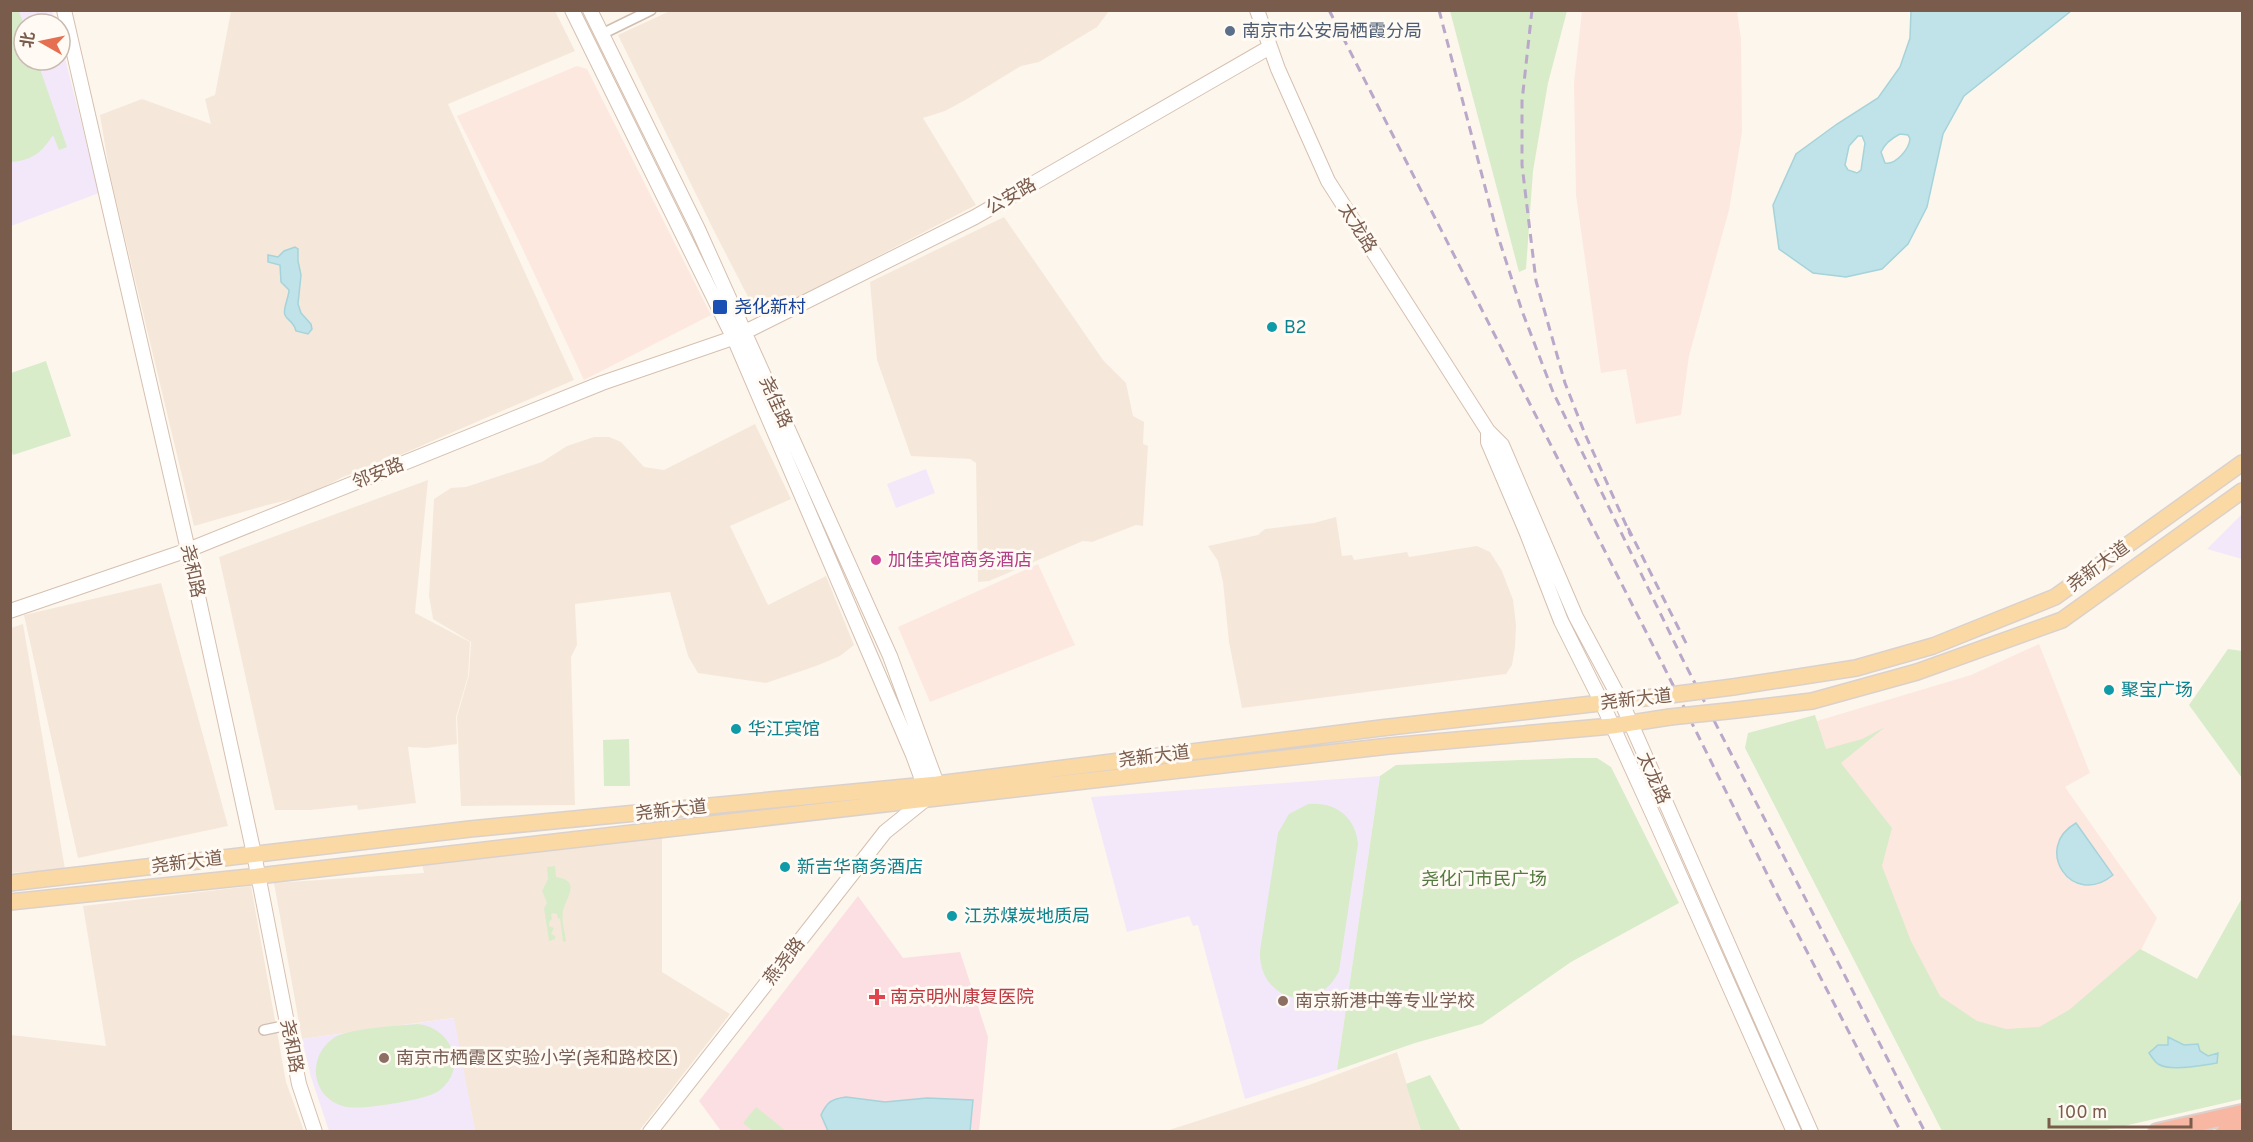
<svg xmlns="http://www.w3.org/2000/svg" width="2253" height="1142" viewBox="0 0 2253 1142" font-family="Overpass,'Noto Sans SC',sans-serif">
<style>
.residential{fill:#f5e8da}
.commercial{fill:#fde8e0}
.education{fill:#f3e8fa}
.medical{fill:#fbdfe3}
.green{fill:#d8ecc9}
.water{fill:#bfe3e8;stroke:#a5d3da;stroke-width:1.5;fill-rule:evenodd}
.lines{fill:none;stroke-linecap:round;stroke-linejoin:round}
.street-casing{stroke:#d1beb0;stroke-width:12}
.secondary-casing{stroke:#d6c0b0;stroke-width:16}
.primary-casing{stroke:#dad1cd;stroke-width:18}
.highway-casing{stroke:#dad1cd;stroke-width:20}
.street{stroke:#fff;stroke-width:9}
.secondary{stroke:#fff;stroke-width:14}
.primary{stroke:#fbd9a5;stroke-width:15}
.highway{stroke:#f7b7a3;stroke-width:16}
.rail{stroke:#b9a8c9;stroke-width:3;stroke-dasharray:9 6;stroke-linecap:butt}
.primary-bridge-casing{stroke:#dad1cd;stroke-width:18;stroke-linecap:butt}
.primary-bridge{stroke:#fbd9a5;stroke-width:15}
.service-dot{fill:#5c6f8a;stroke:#fffaf3;stroke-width:2}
.transit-dot{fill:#1a4fb4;stroke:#fffaf3;stroke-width:2}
.culture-dot{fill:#0f9aa8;stroke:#fffaf3;stroke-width:2}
.hotel-dot{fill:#d1479c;stroke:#fffaf3;stroke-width:2}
.health-dot{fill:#e0444e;stroke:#fffaf3;stroke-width:2}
.education-dot{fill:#8d6e63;stroke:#fffaf3;stroke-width:2}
.labels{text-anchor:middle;stroke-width:6;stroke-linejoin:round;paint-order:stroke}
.service-label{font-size:18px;fill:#4e5e75;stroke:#fffaf3;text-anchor:start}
.street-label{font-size:18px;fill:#7a5c4d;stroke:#fffaf3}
.transit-label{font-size:18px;fill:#164399;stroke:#fffaf3;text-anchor:start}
.culture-label{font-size:18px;fill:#0d838f;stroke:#fffaf3;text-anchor:start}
.hotel-label{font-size:18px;fill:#b23c85;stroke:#fffaf3;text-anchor:start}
.park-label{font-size:18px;fill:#537a41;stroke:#fffaf3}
.health-label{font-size:18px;fill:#be3a42;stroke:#fffaf3;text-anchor:start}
.education-label{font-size:18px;fill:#785e54;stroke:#fffaf3;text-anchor:start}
</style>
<rect width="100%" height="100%" fill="#fdf6ec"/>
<!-- residential -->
<path class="residential" d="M231,11H555L575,51L448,104L574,380L384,462L343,477L306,496L267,505L194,526L110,175L100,115L142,99L211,124L205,99L215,95Z
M670,11H1109L1097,27L1039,62L1021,66L967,99L945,111L923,118L976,205L759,318L714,231L618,35Z
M1004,217L1103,360L1126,383L1133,416L1144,422L1143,444L1148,446L1143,526L1136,525L1092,542L1083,541L989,581L978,582L976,463L970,459L911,456L877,360L870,282Z
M755,424L791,499L730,526L768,605L826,576L854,645L840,656L816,666L766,683L698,673L688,656L670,592L575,604L577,645L571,657L575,805L461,806L457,717L469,675L471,642L433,619L429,596L434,499L451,488L466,487L542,462L567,446L594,437H609L621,442L644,467L664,470Z
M428,480L415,613L470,642L468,676L456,717L457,744L427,748L408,747L416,803L358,810L357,805L311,810H275L219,557Z
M1336,517L1342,556L1352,555L1354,560L1407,552L1409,557L1477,546L1490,552L1502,571L1513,600L1516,625L1515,647L1512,665L1506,674L1242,708L1229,642L1223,582L1218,561L1208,546L1258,535L1265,529L1314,523Z
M161,583L228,826L78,858L24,615Z
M23,624L65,869L11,873V628Z
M662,833V972L730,1014L639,1131H475L453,1018L302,1039L274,883L424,873L421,859Z
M251,886L286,1082L304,1131L11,1132V1035L106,1046L83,906Z
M1397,1052L1421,1131H1166L1309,1085Z"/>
<!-- commercial -->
<path class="commercial" d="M1582,11H1737L1741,39L1742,132L1729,210L1689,356L1681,415L1636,424L1626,369L1601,373L1576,195L1574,83Z
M577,66L587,69L711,315L584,380L517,237L457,116Z
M1038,564L1075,645L930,702L898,627Z
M2039,644L2090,773L2065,787L2157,918L2136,960L2071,1013L1984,1057L1953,1052L1807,724L1971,675Z"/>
<!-- education -->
<path class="education" d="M11,11H52L56,24H24V60H60V38L99,193L11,226Z
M926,469L935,493L896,508L887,484Z
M2242,514V559L2207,549Z
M1380,776L1337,1070L1245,1099L1198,925L1193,926L1189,916L1127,932L1091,797Z
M454,1018L475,1131H329L311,1077L302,1039Z"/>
<!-- medical -->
<path class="medical" d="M858,896L903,958L960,952L988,1037L979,1131H721L699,1101Z"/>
<!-- green -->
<path class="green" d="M10,11H19L24,25V60H37L67,147L59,150L53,135C42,152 33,160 12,162H10Z
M1450,11H1567L1548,83L1533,171L1526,269L1519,272Z
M46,361L71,436L13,455L10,447L11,373Z
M2228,649L2242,651V778L2189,705Z
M1815,715L1826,749L1862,739L1885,727L1841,763L1892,828L1882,866L1911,941L1940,996L1977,1021L2006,1029L2039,1027L2069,1010L2140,949L2197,979L2242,898V1099L2102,1131H1942L1745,748L1748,733Z
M629,739L630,786H604L603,740Z
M1573,758H1597L1611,767L1679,903L1571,962L1482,1024L1415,1043L1337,1070L1380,776L1396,765Z
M1308,804C1335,801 1356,817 1358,844L1339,971C1318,1016 1258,1001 1260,951L1278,833L1289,814Z
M555,866L556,877C582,881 566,897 563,911C561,920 565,932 566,941L563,942L560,918L558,919L557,914L553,913L551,915L552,919L549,922V926L554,928L551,934L555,936V939L549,941L544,908L547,903L542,891L548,879L547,867Z
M417,1024C450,1026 469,1067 440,1090C429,1100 362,1110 346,1107C337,1105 329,1100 323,1093C317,1084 314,1073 317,1062C319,1052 326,1043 335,1037C351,1028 397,1026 417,1024Z
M1430,1075L1461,1131H1421L1406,1084Z
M756,1107L786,1131H753L743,1123Z"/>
<!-- water -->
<path class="water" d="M1911,11H2071L1964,96L1943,134L1927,207L1908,244L1882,269L1846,277L1813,273L1779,249L1773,205L1796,154L1837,124L1878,98L1900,67L1910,38ZM1900,134L1908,135L1910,139C1909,149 1896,165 1885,163L1881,152C1885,143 1892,138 1900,134ZM1858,136H1862L1865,143L1861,170L1857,173L1848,170L1845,165L1849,146Z
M295,247L298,249V261L301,275L298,304L301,313L311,324L312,329L308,334L296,331C293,320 288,322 285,315C282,311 289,297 289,290L281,282L280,265L268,262V255L278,257L284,251Z
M2076,823L2113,875C2072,909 2032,848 2076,823Z
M2168,1037L2184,1045L2198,1044L2200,1051L2208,1056L2218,1053L2217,1063C2203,1065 2171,1072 2158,1064C2155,1062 2151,1056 2149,1053L2158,1045H2168Z
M846,1097L885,1102L927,1098L973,1100L970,1131H828L821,1115C827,1102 831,1099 846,1097Z"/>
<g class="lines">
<!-- street casing -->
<g class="street-casing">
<path id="street" d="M602,34L651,10
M264,1030L288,1025"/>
</g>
<!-- secondary casing -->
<g class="secondary-casing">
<path id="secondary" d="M64,10L188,550L254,854L299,1084L315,1132
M572,10L737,345L913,755L924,785L926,796
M590,10L698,229L890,656L937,784L926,799L885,832L650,1132
M1257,10L1278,69L1328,181L1488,431L1502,445L1576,617L1621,701L1811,1132
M1488,431V442L1526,531L1561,621L1602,703L1654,817L1794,1132
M10,611L188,550L602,383L733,338L975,217L1270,47"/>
</g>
<!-- primary casing -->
<g class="primary-casing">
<path id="primary" d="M1733,687L1856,668L1933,646L2055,597L2242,463
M1737,710L1812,701L1917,672L2062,620L2242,491
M10,883L470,829L937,784L1381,728L1662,696
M10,902L258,876L1389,746L1612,726L1670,717"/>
</g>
<!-- highway casing -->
<g class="highway-casing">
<path id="highway" d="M2157,1132L2242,1113
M2225,1132L2242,1128"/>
</g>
<!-- street -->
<use href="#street" class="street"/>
<!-- secondary -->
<use href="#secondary" class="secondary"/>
<!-- primary -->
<use href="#primary" class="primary"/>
<!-- highway -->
<use href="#highway" class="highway"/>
<!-- rail -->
<path class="rail" d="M1329,10L1663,665L1778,896L1901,1132
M1439,10L1497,233L1522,311L1553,392L1682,658L1925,1132
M1532,10L1522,101V165L1536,281L1565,383L1585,434L1631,536
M1628,528L1687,645"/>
<!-- primary-bridge casing -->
<g class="primary-bridge-casing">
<path id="primary-bridge" d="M1662,696L1733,687
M1670,717L1737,710"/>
</g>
<!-- primary-bridge -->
<use href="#primary-bridge" class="primary-bridge"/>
</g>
<!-- markers -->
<circle class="service-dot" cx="1230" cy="31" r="6"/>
<rect class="transit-dot" x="712" y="299" width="16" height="16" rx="3"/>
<g class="culture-dot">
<circle cx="1272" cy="327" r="6"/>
<circle cx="2109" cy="690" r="6"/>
<circle cx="736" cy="729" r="6"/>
<circle cx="785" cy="867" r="6"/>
<circle cx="952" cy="916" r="6"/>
</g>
<circle class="hotel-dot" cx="876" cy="560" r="6"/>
<path class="health-dot" d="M874 988h6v6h6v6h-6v6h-6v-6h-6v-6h6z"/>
<g class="education-dot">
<circle cx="1283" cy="1001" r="6"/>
<circle cx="384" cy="1058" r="6"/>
</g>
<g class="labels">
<!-- service labels -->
<g class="service-label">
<text x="1242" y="37">南京市公安局栖霞分局</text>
</g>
<!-- street labels -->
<g class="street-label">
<text transform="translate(1011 196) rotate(-30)" y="6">公安路</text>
<text transform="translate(1358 228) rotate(58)" y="6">太龙路</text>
<text transform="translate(776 402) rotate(66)" y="6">尧佳路</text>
<text transform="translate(378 473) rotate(-22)" y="6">邻安路</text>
<text transform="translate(2098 566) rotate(-36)" y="6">尧新大道</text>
<text transform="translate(193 571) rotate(78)" y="6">尧和路</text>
<text transform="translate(1636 699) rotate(-6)" y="6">尧新大道</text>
<text transform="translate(1154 756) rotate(-7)" y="6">尧新大道</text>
<text transform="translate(1654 778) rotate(66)" y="6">太龙路</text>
<text transform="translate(671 810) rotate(-6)" y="6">尧新大道</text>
<text transform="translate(187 862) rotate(-7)" y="6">尧新大道</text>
<text transform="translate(784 961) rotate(-52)" y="6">燕尧路</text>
<text transform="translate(292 1046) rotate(79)" y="6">尧和路</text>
</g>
<!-- transit labels -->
<g class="transit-label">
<text x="734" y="313">尧化新村</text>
</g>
<!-- culture labels -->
<g class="culture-label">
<text x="1284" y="333">B2</text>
<text x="2121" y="696">聚宝广场</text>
<text x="748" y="735">华江宾馆</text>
<text x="797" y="873">新吉华商务酒店</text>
<text x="964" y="922">江苏煤炭地质局</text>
</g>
<!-- hotel labels -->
<g class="hotel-label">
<text x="888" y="566">加佳宾馆商务酒店</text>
</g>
<!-- park labels -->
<g class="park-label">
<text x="1484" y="885">尧化门市民广场</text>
</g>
<!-- health labels -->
<g class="health-label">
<text x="890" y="1003">南京明州康复医院</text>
</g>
<!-- education labels -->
<g class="education-label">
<text x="1295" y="1007">南京新港中等专业学校</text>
<text x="396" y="1064">南京市栖霞区实验小学(尧和路校区)</text>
</g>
</g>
<!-- border -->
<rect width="2253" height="1142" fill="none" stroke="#7a5c4d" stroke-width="24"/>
<!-- north arrow -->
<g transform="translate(42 42) rotate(279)"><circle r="28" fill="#fffaf3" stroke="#cabbb1" stroke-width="1.5"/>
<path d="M0-4.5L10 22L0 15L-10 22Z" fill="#e76f51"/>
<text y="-9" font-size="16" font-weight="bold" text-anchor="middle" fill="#7a5c4d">北</text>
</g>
<!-- scale -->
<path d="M2049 1118v9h142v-9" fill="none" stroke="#7a5c4d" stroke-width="3"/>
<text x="2058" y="1118" font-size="18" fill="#7a5c4d" stroke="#fffaf3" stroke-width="4.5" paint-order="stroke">100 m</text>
</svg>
